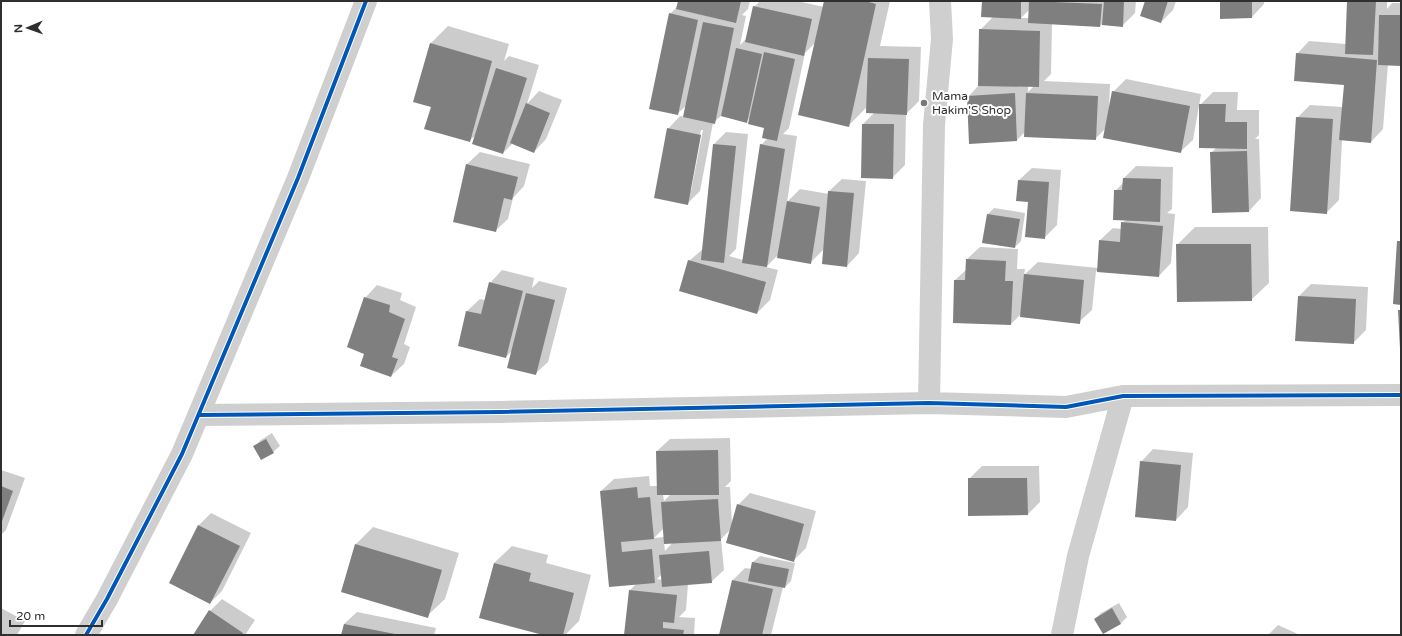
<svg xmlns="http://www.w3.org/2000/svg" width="1402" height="636" viewBox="0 0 1402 636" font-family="'Varela Round',sans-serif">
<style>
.shadow{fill:#0003;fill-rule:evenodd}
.building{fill:#7f7f7f}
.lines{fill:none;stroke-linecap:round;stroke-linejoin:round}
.minor{stroke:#cfcfcf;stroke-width:22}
.cycleway-casing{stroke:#fff;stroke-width:6}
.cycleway{stroke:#0057b8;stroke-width:4}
.poi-dot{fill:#787878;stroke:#fff;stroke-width:1.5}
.labels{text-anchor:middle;stroke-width:4;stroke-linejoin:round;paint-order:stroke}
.poi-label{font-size:12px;fill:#2f2f2f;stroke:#fff;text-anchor:start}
</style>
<rect width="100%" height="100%" fill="#fff"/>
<!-- shadow -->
<path class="shadow" d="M679,1H750L748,9L742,15L746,16L740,45L747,38L754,7L760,1H797L824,7L825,1H890L880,46L921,47L919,101L906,114L905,165L892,178L863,124L875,112L868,106L848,126L815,43L805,53L789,128L783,134L797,136L787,202L800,189L829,194V191L842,179L866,181L859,253L847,266L824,249L810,263L779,254L766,267L778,270L770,300L757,313L689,261L703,249L714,144L726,132L748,134L736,249L729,256L743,260L761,145L768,138L765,127L750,118L746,122L721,116L713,123L700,191L687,204L668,129L680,116L685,117L687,105L677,114L670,14L677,7ZM701,130H703L691,191H689Z
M983,1H1136L1135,13L1122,26L1104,22L1100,26L1052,24L1051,74L1044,81L1110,84L1109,109L1113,92L1126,79L1201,94L1199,106L1213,92H1238L1237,110H1259V135L1255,139H1259L1261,198L1249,211L1211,153L1216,148L1199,106L1193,140L1180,152L1106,128L1095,139L1025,132L1017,140L970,143L968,97L979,85L980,30L993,17ZM1030,9L1029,18H1021ZM1028,86H1034L1028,92Z
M1146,1H1176L1173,10L1161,22Z
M1221,1H1264V4L1252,17Z
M1348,1H1387V9L1392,3H1401V65L1388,64L1383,129L1371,142L1342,140L1339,200L1326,213L1297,118L1310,105L1343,107L1345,84L1297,54L1309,41L1346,44Z
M448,26L509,44L504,61L509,56L539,65L527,104L539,91L562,100L546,139L534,152L513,143L503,153L476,135L469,141L432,106L430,44Z
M480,152L530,164L524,186L513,198L508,219L495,231L454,221L467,164Z
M1136,166L1173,167L1172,209L1167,213L1175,214L1171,263L1159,276L1096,271L1092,310L1079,322L1021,314L1011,324L955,280L967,269V259L980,247L1018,249L1017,269H1025L1024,275L1038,262L1098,268L1100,240L1113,228L1122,229V223L1126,220L1115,191L1124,182V178Z
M1032,168L1061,170L1057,225L1044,238L1019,180Z
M994,208L1025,213L1021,241L1015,247L988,214Z
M1195,227H1268L1269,283L1251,300L1177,245Z
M502,270L534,278L532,288L539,281L567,288L548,362L535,374L512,351L506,357L459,345L467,311L480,299L485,300L490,283Z
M1311,284L1368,287L1366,330L1353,343L1299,296Z
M377,285L402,293L400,300L416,307L404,344L410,347L404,364L391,376L365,354V298Z
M272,433L280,446L273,452L255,446L261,440Z
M730,438L731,481L725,487H730L732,524L738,505L750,493L816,511L806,548L793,561L731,529L721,539L724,570L711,582L688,584L686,610L679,617L695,618L694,635H625L630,590L637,583L610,586L601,491L614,479L649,476L650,486H658L657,451L670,439ZM663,494H671L664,501ZM664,528V537L654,538ZM673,542L665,551L664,543ZM662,574V580L657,579Z
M1153,449L1193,453L1188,507L1176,520L1141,462Z
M982,466H1039L1040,502L1028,514L969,479Z
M1,470L25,478L6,530L1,535Z
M211,513L251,533L222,591L210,603L170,583L199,525Z
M373,527L459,553L445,599L427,616L355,545Z
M512,546L548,555L546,563L591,575L579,621L565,635H547L480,617L494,563Z
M760,556L795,563L791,581L785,587H783L771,635H720L733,580L745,568L752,569L753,562Z
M222,599L255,620L245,635H194L210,611Z
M1119,603L1127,617L1121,623L1103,633L1095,619L1101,613Z
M1,608L25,621L17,635H1Z
M357,612L436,628L434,635H342L344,624Z
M1278,625L1300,635H1268Z"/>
<!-- building -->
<path class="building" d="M678,1H741L736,23L676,9Z
M824,1H865L876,4L849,127L798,115Z
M982,1H1021V19L981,17Z
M1029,1L1102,4L1100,27L1028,23Z
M1104,1H1124L1123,27L1102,25Z
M1145,1H1168L1161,23L1140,16Z
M1220,1H1252V18L1220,19Z
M1347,1H1376L1373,55L1345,54Z
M753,6L812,19L804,56L745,42Z
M669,13L698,20L678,115L649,109Z
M1379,15H1401V66L1378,65Z
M703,22L734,28L715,124L683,117Z
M979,29L1040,31L1039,87L978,86Z
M430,43L492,61L470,142L424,129L431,107L413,102Z
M736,48L762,54L747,123L721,116Z
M764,52L795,59L777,141L762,138L764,128L748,124Z
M1296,53L1377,60L1371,143L1339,140L1344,85L1294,81Z
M868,58L909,59L907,115L866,113Z
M496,68L527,78L503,154L472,144Z
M1112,91L1190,106L1181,153L1103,138Z
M1015,93L1017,141L969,144L967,96Z
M1026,93L1098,96L1096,140L1024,137Z
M526,103L550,113L534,153L510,143Z
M1199,104H1226L1225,122H1247V149L1199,148Z
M1296,117L1333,119L1327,214L1290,211Z
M862,124H894L893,179L861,178Z
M667,128L701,135L688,205L654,198Z
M713,144L736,146L724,263L701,260Z
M760,144L785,149L767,267L742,263Z
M1247,151L1249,212L1212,213L1210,152Z
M466,164L518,177L512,200L504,198L496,232L453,222Z
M1123,178L1161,179L1160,222L1113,220L1114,190H1122Z
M1018,180L1049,182L1045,239L1025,237L1028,202L1016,201Z
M828,191L854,193L847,267L822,264Z
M787,201L820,207L811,264L777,258Z
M987,214L1020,219L1015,248L982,243Z
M1121,222L1163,226L1159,277L1097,272L1099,240L1120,242Z
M1397,241H1401V305L1393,304Z
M1176,244H1251L1252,301L1177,302Z
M966,259L1006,261L1005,281H1013L1011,325L953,323L954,280H965Z
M688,260L766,282L757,314L679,291Z
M1024,274L1084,280L1080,324L1020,317Z
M489,282L523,291L506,358L458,346L466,311L481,314Z
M526,293L555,300L536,375L507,368Z
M1298,296L1356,299L1354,344L1295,341Z
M364,297L390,305L389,312L405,319L392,357L398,359L391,377L360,366L364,354L347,347Z
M1398,310H1401V349H1400Z
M266,439L274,453L261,460L253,446Z
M718,450L719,495H657L656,451Z
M1140,461L1181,465L1176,521L1135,517Z
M968,478H1027L1028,515L968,516Z
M1,486L13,491L1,524Z
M637,487L638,498L650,497L654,539L621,542L622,552L652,549L655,583L609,587L600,491Z
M718,499L721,541L664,544L661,502Z
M737,504L804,524L794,562L726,543Z
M198,525L240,546L210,604L169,583Z
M355,544L442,570L428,618L341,592Z
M709,551L712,583L662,587L659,555Z
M752,562L789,569L785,588L748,581Z
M494,563L531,573L529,581L574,593L563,635H543L479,618Z
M732,580L773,589L762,635H719Z
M629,590L677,595L674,623L663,622V628L684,630L683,635H624Z
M1112,608L1121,624L1103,634L1094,619Z
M209,610L243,633L242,635H193Z
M344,624L395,634V635H341Z"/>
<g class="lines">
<!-- minor -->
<path class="minor" d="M929,403L934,125L942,39L940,1
M199,415L500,412L929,403L1066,407L1123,396L1401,395
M86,635L107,599L182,454L298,178L366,1
M1062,635L1078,556L1123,396"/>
<!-- cycleway casing -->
<g class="cycleway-casing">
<path id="cycleway" d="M199,415L500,412L929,403L1066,407L1123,396L1401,395
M86,635L107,599L182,454L298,178L366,1"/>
</g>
<!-- cycleway -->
<use href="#cycleway" class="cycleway"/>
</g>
<!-- markers -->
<circle class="poi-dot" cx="924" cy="103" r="4"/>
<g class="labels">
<!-- poi labels -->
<g class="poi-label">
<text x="932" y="100">Mama<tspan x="932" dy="14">Hakim'S Shop</tspan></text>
</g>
</g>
<!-- border -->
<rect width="1402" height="636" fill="none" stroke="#2f2f2f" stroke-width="4"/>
<!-- north arrow -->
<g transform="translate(28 28) rotate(268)" stroke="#ffffff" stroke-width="3" paint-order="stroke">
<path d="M0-3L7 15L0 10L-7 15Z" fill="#2f2f2f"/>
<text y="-6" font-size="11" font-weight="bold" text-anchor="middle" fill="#2f2f2f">N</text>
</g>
<!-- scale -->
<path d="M10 620v6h92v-6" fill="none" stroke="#2f2f2f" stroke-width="2"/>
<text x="16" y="620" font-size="12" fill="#2f2f2f" stroke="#ffffff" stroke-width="3" paint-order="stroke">20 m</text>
</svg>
